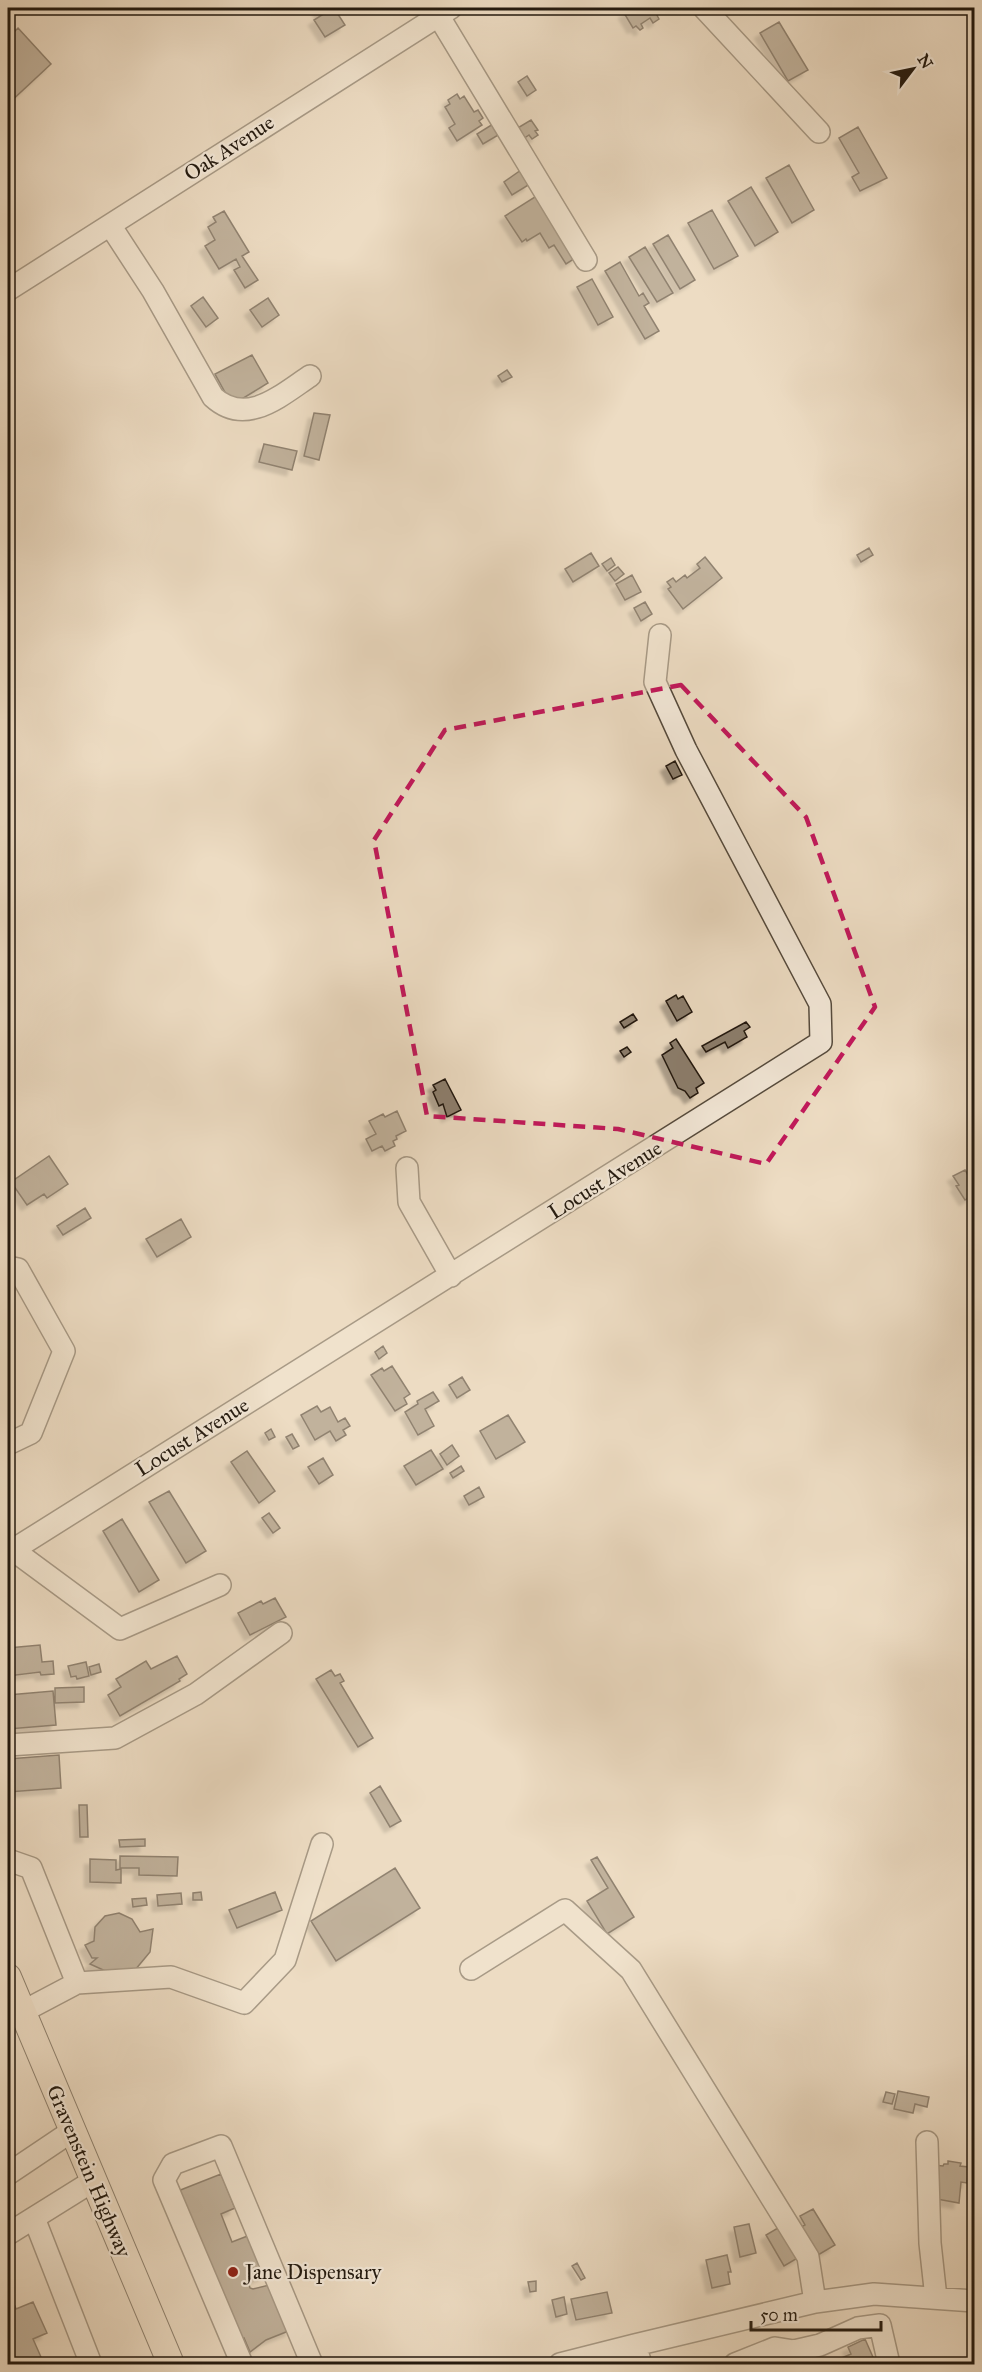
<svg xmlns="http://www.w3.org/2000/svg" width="982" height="2372" viewBox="0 0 982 2372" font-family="'IM FELL Great Primer',serif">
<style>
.building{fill:#8c7e6d;stroke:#22190f;stroke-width:1.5;filter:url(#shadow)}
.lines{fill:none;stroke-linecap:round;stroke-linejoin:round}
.minor-casing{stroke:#554a3c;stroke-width:24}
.major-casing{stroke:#22190f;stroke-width:28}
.minor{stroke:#f3e8d8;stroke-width:21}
.major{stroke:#eddcc3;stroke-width:26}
.marked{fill:none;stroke:#c2185b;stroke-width:4.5;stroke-dasharray:12 8;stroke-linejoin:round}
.poi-dot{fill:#8f2418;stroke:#f3e8d8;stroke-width:2}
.labels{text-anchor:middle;stroke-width:4.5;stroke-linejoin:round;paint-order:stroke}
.street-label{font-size:21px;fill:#22190f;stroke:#f3e8d8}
.poi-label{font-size:21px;fill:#22190f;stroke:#f3e8d8;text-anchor:start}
</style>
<defs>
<filter id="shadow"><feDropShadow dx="-5.5" dy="5.5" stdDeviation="1.5" flood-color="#0004"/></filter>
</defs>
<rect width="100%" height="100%" fill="#eddcc3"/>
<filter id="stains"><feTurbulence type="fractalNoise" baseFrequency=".00333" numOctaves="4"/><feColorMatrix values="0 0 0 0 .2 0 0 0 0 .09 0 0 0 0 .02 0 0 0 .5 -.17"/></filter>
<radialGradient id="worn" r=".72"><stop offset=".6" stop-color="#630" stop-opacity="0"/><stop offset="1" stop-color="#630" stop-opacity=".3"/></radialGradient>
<!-- building -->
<path class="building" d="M317,8H334L345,25L325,37L314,20L322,15Z
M632,8H653L659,19L653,23L650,18L641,24L643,28L640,30L636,26L633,28L624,13Z
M779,22L808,70L788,81L760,33Z
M18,28L51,64L8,104V38Z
M527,76L536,90L527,96L518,82Z
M457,94L460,99L464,96L474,112L478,110L483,118L479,121L482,125L457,141L449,128L455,124L445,107L450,104L448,100Z
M531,120L538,130L535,131L538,135L532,139L529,135L523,139L516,129Z
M493,124L500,134L483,144L477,134Z
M858,127L887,178L860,191L852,177L859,173L839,138Z
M789,165L814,210L792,223L766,178Z
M521,170L530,184L512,195L504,182Z
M751,187L778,232L755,246L728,201Z
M538,195L577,257L566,264L554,245L549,248L540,233L527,241L526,239L522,242L505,216Z
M712,210L738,256L714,269L688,223Z
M224,211L249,252L242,256L258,280L245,288L234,270L240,267L236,259L219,269L205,246L215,240L208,227L216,222L213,217Z
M668,235L695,280L680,289L653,244Z
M645,247L673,293L657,302L629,257Z
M620,262L639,296L643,293L649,303L644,306L659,331L645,339L605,271Z
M592,279L613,317L598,325L577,287Z
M203,297L218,318L206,327L191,306Z
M268,298L279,315L262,327L250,310Z
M252,355L268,383L232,405L215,374Z
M507,370L512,377L502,382L498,376Z
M314,413L330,415L319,460L304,456Z
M264,444L297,451L292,470L259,462Z
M869,548L873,555L861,562L857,555Z
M591,553L599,566L573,582L565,569Z
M705,557L722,578L683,609L668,589L671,587L667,582L673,578L676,582L685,575L687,578L700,568L697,564Z
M611,558L615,565L607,571L602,564Z
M618,567L624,574L615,581L609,573Z
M632,575L641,592L625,600L616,584Z
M645,602L652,614L641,621L634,608Z
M675,761L682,775L673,779L666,766Z
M676,995L678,999L683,996L692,1012L677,1021L666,1001Z
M633,1014L637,1020L624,1028L620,1022Z
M746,1022L750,1027L744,1031L747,1037L728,1048L725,1042L706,1052L702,1046Z
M676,1039L704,1083L696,1088L698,1093L690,1098L685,1091L678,1088L662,1055L673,1048L670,1043Z
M627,1047L631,1052L624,1057L620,1051Z
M445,1079L461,1110L447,1117L443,1104L439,1106L433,1092L436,1090L433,1085Z
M397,1111L406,1131L396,1136L397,1139L393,1141L395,1146L385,1151L382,1146L372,1151L366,1139L376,1134L369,1121L383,1114L385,1117Z
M49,1156L68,1184L47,1198L44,1194L27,1205L11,1182Z
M965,1170L974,1184V1194L965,1200L956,1186L959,1185L953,1176Z
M85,1208L91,1218L63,1235L57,1226Z
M181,1219L191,1237L157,1257L146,1239Z
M383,1346L387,1353L379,1359L375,1352Z
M392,1366L410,1394L404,1398L407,1404L395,1411L371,1375L382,1368L384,1371Z
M462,1377L470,1390L457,1398L449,1385Z
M433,1392L439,1401L425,1409L434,1426L418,1435L405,1412L418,1404L417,1401Z
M317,1406L321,1412L330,1407L338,1422L345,1418L350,1426L343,1430L346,1435L336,1441L330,1431L315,1440L301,1415Z
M508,1415L525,1442L496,1459L480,1431Z
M271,1429L275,1437L269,1440L265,1433Z
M292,1434L299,1446L293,1449L286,1437Z
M452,1445L459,1456L447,1465L440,1454Z
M431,1450L443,1469L416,1485L404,1466Z
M247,1451L275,1491L259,1503L231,1462Z
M323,1458L333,1475L319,1484L308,1467Z
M461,1466L464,1471L453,1478L450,1473Z
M479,1487L484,1497L469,1505L464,1496Z
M169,1491L206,1551L186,1563L149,1502Z
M269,1513L280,1528L273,1533L262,1518Z
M122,1519L159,1580L139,1592L103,1531Z
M275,1598L286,1617L250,1635L238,1613L261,1601L263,1604Z
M40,1645L42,1662L53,1661L54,1674L41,1675L40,1672L8,1676V1648Z
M177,1656L187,1674L179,1679L180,1681L120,1716L108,1695L121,1687L116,1679L146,1661L151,1669Z
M86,1662L89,1676L77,1679L76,1676L71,1677L68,1666Z
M99,1664L101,1672L91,1675L89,1667Z
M331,1670L335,1676L340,1674L344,1681L340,1683L373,1738L358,1747L316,1679Z
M84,1687V1702L55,1703V1688Z
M53,1691L56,1725L8,1729V1695Z
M59,1755L61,1788L8,1792V1759Z
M380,1786L401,1821L390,1827L370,1793Z
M79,1805H87L88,1837H80Z
M145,1839V1846L120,1847L119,1840Z
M120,1856L178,1857L177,1876L139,1875V1868H120Z
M597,1857L634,1917L607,1934L587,1901L608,1888L591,1860Z
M90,1859L116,1860V1870L121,1869V1883L90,1882Z
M395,1868L420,1908L336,1961L311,1921Z
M201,1892L202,1900H193V1893Z
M275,1892L282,1910L237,1928L229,1910Z
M181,1893L182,1904L158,1906L157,1895Z
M146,1898L147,1905L133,1907L132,1899Z
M119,1913L132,1919L140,1932L153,1929L150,1952L135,1970L112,1974L90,1964L97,1958H92L85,1945L94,1941L95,1927L105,1916Z
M898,2091L929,2097L927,2107L915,2104L913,2113L894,2109Z
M886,2092L895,2094L892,2104L883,2102Z
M948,2161L961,2163L960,2166L969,2167L967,2183L961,2182L959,2203L931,2198L934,2165L943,2166L944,2164H948Z
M221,2174L235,2208L221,2214L232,2242L250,2235L265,2274L248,2281L250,2288L253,2289L269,2285L291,2330L266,2340L250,2352L244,2338L240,2339L178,2191Z
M813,2209L835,2245L818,2255L801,2227L805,2225L800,2216Z
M749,2224L756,2253L740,2257L734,2227Z
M783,2225L801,2256L784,2266L766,2235Z
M727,2255L731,2272H728L730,2284L712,2288L706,2260Z
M577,2263L585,2278L581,2280L572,2266Z
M536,2281V2291L530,2292L528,2282Z
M607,2292L612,2313L576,2320L571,2299Z
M564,2297L567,2314L556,2317L552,2300Z
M33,2302L47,2333L33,2339L41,2357L23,2364H13L8,2351V2309L15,2306L16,2309Z
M865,2339L876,2364H838L837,2360L851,2354L848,2347Z"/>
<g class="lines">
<!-- minor casing -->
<g class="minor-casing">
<path id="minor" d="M704,8L819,132
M438,15L586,260
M110,225L153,291L213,397C246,427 280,396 310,376
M8,290L451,8
M407,1168L409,1202L451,1276
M8,1267L18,1269L64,1351L31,1433L8,1444
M13,1550L120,1629L220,1585
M8,1553L821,1042L820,1004L686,750L655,682L660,635
M8,1745L115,1738L196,1694L281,1633
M8,1860L31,1868L77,1983L22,2012
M471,1969L565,1910L631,1970L808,2257L815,2302
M77,1983L171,1977L244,2003L285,1960L322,1844
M927,2142L930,2243L936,2298
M8,2174L72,2131
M34,2218L91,2364
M8,2234L93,2181
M635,2345L641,2364
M242,2364L164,2180L173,2164L221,2146L312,2364
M560,2364L635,2345L815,2302L874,2294L974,2301
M735,2364L775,2348L794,2351L820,2345L858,2328L880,2325L889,2364"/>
</g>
<!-- major casing -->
<g class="major-casing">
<path id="major" d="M8,1977L171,2364"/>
</g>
<!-- minor -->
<use href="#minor" class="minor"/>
<!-- major -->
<use href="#major" class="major"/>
</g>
<!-- marked area -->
<path d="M0 0H982V2372H0ZM681,685L806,817L875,1007L766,1164L618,1129L427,1116L374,840L445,730Z" fill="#eddcc3" fill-opacity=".55" fill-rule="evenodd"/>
<path class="marked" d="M681,685L806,817L875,1007L766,1164L618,1129L427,1116L374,840L445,730Z"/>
<!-- markers -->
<circle class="poi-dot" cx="233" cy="2272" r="6"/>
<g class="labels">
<!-- street labels -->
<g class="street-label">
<text transform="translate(229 148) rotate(-33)" y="7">Oak Avenue</text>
<text transform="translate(605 1180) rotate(-32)" y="7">Locust Avenue</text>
<text transform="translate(192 1437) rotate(-32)" y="7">Locust Avenue</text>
<text transform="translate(89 2171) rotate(67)" y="7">Gravenstein Highway</text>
</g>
<!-- poi labels -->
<g class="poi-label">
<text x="245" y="2279">Jane Dispensary</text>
</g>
</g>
<!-- margin -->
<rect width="982" height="2372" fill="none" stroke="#eddcc3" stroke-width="30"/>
<rect x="9" y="9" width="964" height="2354" fill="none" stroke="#22190f" stroke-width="3"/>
<rect x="15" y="15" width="952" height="2342" fill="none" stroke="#22190f" stroke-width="1.5"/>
<!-- north arrow -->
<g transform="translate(913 69) rotate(58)" stroke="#f3e8d8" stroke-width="4.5" paint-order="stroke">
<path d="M0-4.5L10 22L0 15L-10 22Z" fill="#22190f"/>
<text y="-9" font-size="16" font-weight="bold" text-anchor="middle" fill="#22190f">N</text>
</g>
<!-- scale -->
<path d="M751 2321v9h130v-9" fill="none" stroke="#22190f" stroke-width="3"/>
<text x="760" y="2321" font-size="18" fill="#22190f" stroke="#f3e8d8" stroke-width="4.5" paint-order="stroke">50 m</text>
<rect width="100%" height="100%" filter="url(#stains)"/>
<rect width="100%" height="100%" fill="url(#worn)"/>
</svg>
